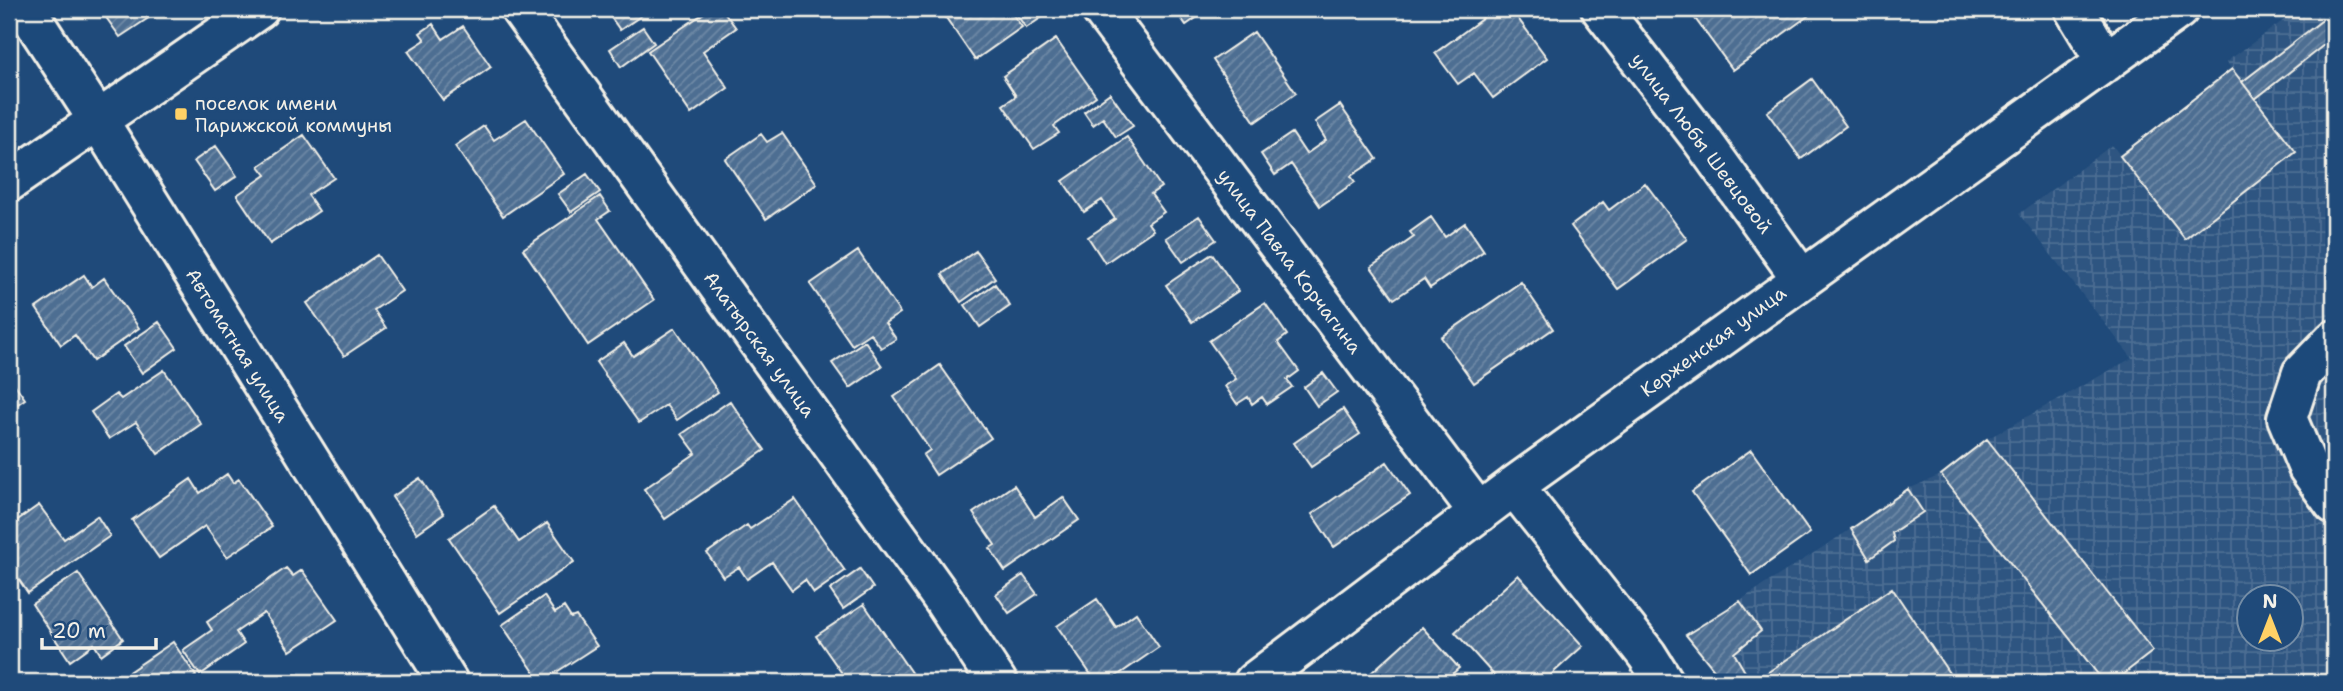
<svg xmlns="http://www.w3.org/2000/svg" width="2343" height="691" viewBox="0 0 2343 691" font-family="'Shantell Sans',sans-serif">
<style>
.industrial{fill:url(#industrial-grid);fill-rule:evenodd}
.building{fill:url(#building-hatch);stroke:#f4f1e8;stroke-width:2}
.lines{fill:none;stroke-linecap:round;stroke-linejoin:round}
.minor-casing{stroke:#f4f1e8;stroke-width:44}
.minor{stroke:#1f4a7a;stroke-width:38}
.poi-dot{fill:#ffd166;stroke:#1f4a7a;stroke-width:2.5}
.labels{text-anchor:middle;stroke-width:6;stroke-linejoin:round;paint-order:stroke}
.poi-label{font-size:19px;fill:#f4f1e8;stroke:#1f4a7a;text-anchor:start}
.street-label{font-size:19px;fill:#f4f1e8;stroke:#1f4a7a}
</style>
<defs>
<pattern id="industrial-grid" width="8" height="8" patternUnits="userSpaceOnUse" patternTransform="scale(1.75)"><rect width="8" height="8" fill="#2d5581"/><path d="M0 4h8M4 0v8" fill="none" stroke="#4c6e93"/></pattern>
<pattern id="building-hatch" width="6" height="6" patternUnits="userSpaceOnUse" patternTransform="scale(1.75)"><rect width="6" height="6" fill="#4d6e92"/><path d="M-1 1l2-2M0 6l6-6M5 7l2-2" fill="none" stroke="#708aa6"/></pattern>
</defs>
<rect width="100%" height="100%" fill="#1f4a7a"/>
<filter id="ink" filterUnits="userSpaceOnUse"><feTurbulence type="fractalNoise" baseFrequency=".0143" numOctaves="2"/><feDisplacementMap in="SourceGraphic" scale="14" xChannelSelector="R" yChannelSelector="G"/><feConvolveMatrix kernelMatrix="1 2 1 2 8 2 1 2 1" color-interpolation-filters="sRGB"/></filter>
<g filter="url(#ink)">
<!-- industrial -->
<path class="industrial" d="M2299,9H2334V682H1724L1686,635L1851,529L1908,489L1941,475L1987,439L2132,358L2019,214L2112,145L2121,156L2232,69L2226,62ZM2248,596H2290V638H2248Z"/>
<!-- building -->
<path class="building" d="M100,9H162L120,37Z
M605,9H651L620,30Z
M710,9H722L736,28L703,51L728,88L691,114L648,51Z
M940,9H1016L1011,12L1022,27L975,60Z
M1025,9H1050L1051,11L1026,28L1017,15Z
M1175,9H1209L1186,25Z
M1476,9H1511L1547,58L1493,98L1474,73L1458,84L1435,53L1483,18Z
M1688,9H1803L1808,16L1733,70Z
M2334,11V37L2255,99L2242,82Z
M433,24L443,39L463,26L491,67L443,100L408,51L425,40L420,33Z
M643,27L654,43L621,67L610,49Z
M1254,32L1296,93L1255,122L1213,60Z
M1056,39L1096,96L1054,126L1059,133L1034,149L1003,105L1016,96L1003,76Z
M2232,69L2296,152L2185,239L2120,156Z
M1812,79L1846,126L1801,159L1767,112Z
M1110,93L1133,126L1116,137L1103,118L1093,125L1084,112Z
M1340,105L1377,159L1351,176L1355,182L1320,206L1291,164L1275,175L1261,154L1292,133L1306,154L1326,140L1315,122Z
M526,119L564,174L503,216L455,146L484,126L494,140Z
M782,133L817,184L766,219L725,159L761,134L767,142Z
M304,135L334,178L308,195L319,211L270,244L237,195L266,175L259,166Z
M1127,137L1161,187L1151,194L1164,212L1148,223L1153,230L1105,263L1088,237L1115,219L1102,200L1084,212L1063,181Z
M216,146L237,176L215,191L194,161Z
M587,174L600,192L571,212L558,194Z
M1645,183L1687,239L1618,289L1571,226L1603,202L1609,210Z
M600,196L610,211L598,219L654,300L588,345L523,249Z
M1199,216L1216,240L1183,262L1166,238Z
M1431,217L1445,237L1465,223L1484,251L1430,288L1424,279L1394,299L1371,267L1414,237L1410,232Z
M858,251L900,313L885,323L896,339L881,348L870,333L852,345L810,284Z
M976,251L995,278L961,302L942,274Z
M1212,254L1238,291L1192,322L1166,285Z
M377,255L402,291L374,310L386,328L344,356L307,303Z
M84,275L92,287L104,278L139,328L93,361L75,335L61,345L36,308Z
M1521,282L1553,329L1474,383L1441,337Z
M995,284L1010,306L980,327L965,305Z
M1265,303L1287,335L1278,342L1299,371L1287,380L1292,387L1267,404L1262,397L1252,404L1248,397L1237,404L1225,386L1236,379L1209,341Z
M159,322L177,348L142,373L124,346Z
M675,328L718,392L677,420L666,405L639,423L596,362L624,343L633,356Z
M865,341L882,366L850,388L832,363Z
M940,365L991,438L936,475L923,455L930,450L894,397Z
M164,370L201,424L158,454L136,422L109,439L91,412L116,394L121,399Z
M1323,373L1337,392L1317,406L1304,387Z
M9,376L25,399L9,410Z
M730,401L765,450L665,519L644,489L696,453L682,434Z
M1343,409L1360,434L1311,467L1294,443Z
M1987,439L2153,651L2113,682H2104L1941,475Z
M1751,450L1810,533L1751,575L1692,492Z
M1387,462L1410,495L1334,547L1312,514Z
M227,474L233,483L239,479L272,527L227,557L205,526L159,558L132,520L191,479L200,493Z
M420,478L444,514L417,533L392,497Z
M1014,485L1035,517L1063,497L1079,520L1005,571L990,548L995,545L973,513Z
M1908,489L1923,512L1892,533L1894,541L1869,559L1851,529Z
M795,499L845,571L814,593L805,580L792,590L772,562L747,579L739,567L723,577L707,553L747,525L750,529Z
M39,505L64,539L97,516L110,536L28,593L9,565V526Z
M494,506L519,542L547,523L574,562L500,613L449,538Z
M286,568L293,576L302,570L337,620L290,651L264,613L236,632L244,644L200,675L183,650L212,630L207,622Z
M860,569L873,588L843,609L830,590Z
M78,573L123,639L101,655L94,644L70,661L32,604Z
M1023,575L1037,594L1009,613L996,594Z
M1518,575L1583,646L1543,682H1500L1455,632Z
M1892,588L1955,682H1765L1761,677Z
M544,596L555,613L564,607L571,618L576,616L597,646L541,682L502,625Z
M1097,599L1116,627L1136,613L1159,647L1108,682H1096L1057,626Z
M1740,601L1761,631L1734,653L1751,682H1724L1686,635Z
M864,604L914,677L906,682H848L816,636Z
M1422,627L1459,668L1443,682H1361Z
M173,642L196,676L188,682H114Z"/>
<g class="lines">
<!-- minor casing -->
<g class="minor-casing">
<path id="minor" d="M26,9L98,120L448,682
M520,9L944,601L997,682
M1101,9L1479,513
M1601,9L1699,136L1801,278
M2074,9L2106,62
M9,182L259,9
M2334,340L2302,373L2287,418L2308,468L2334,504
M1514,486L1647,655L1664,682
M1254,682L1514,486L2179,9"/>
</g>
<!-- minor -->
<use href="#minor" class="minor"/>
</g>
</g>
<!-- markers -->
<rect class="poi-dot" x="174" y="107" width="14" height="14" rx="3.5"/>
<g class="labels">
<!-- poi labels -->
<g class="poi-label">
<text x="195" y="110">поселок имени<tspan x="195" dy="22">Парижской коммуны</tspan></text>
</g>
<!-- street labels -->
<g class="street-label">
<text transform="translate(1702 143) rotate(53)" y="7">улица Любы Шевцовой</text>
<text transform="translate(1290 261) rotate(53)" y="7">улица Павла Корчагина</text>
<text transform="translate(1713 341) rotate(-36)" y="7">Керженская улица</text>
<text transform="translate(760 344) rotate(54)" y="7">Алатырская улица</text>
<text transform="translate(238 345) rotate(58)" y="7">Автоматная улица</text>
</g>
</g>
<!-- margin -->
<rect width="2343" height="691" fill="none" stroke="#1f4a7a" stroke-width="35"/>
<rect x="18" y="18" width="2308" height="656" fill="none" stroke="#f4f1e8" stroke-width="2.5" filter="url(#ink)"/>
<!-- north arrow -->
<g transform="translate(2270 618)"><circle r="33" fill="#1f4a7a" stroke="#748da6" stroke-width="2"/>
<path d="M0-5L12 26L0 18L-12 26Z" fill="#ffd166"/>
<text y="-10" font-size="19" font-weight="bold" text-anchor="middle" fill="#f4f1e8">N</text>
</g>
<!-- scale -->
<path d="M42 638v10h114v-10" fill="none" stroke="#f4f1e8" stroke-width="3.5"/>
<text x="52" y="638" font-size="21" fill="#f4f1e8" stroke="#1f4a7a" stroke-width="5" paint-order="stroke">20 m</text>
</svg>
